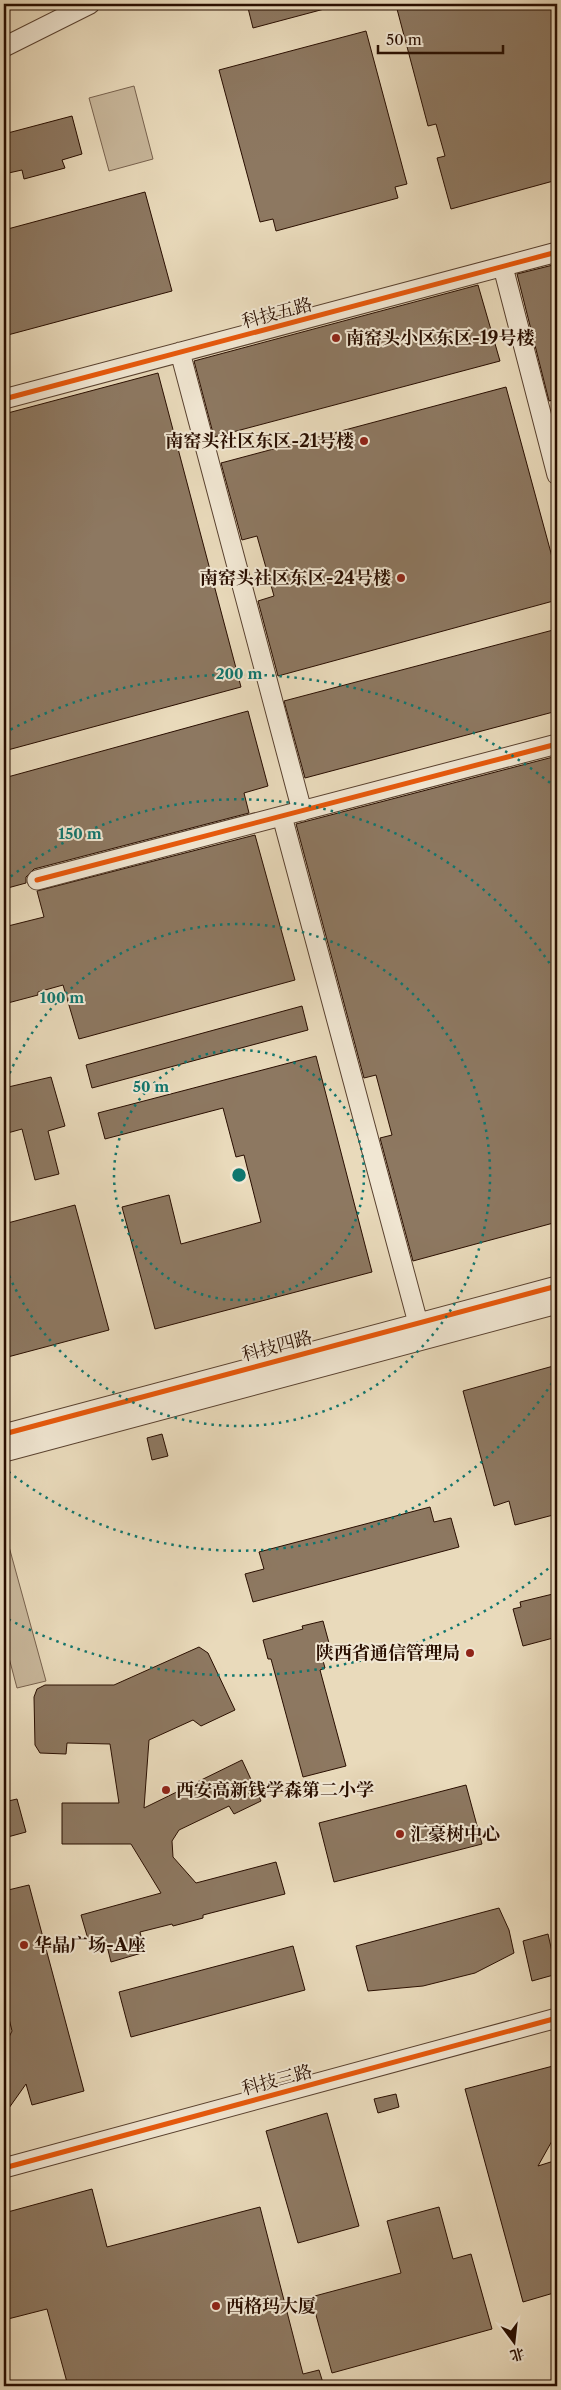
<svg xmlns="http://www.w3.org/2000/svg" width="561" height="2390" viewBox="0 0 561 2390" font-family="'Libre Caslon Text','Noto Serif SC',serif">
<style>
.green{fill:#c8b79b;stroke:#78624e}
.building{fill:#8d7861;stroke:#290e00}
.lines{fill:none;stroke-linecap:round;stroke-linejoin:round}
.minor-casing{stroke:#59412f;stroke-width:21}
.minor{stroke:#f1e7d3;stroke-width:19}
.cycleway-casing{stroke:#f1e7d3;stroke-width:8}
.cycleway{stroke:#e8590c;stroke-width:5}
.ring{fill:none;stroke:#0f766e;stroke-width:2.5;stroke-dasharray:2.5 5}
.poi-dot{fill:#8f2418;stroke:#f1e7d3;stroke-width:2}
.labels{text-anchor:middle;stroke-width:4;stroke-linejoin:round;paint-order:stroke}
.street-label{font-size:18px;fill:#290e00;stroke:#f1e7d3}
.poi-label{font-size:18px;font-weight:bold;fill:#290e00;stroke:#f1e7d3;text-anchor:start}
.centre{fill:#0f766e;stroke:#f1e7d3;stroke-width:2.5}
.ring-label{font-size:15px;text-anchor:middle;font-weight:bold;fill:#0f766e;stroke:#f1e7d3;stroke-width:4;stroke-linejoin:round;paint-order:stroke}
</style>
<rect width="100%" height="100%" fill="#e9dabb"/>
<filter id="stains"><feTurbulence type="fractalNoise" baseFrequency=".004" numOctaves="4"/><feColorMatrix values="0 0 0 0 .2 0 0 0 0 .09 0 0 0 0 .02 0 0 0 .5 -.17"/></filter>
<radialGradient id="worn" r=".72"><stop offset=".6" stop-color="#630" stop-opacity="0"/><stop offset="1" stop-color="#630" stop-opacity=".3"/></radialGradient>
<!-- green -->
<path class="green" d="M134,86L153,159L109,171L89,98Z
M8,1543L46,1681L17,1688L4,1639V1544Z"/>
<!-- building -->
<path class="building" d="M247,4H327L328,8L253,28Z
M417,4H557V180L451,209L437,158L445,156L436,124L428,126L397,9Z
M366,31L407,184L395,187L398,198L276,231L273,219L260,222L219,70Z
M72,116L82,154L62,160L65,168L24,179L22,170L4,174V134Z
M145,192L172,291L4,336V230Z
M557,264V399L549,401L517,274Z
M478,285L500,361L214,437L194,361Z
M158,373L241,687L4,751V414Z
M506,387L551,553L557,581V600L278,676L258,601L274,596L257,536L242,540L221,463Z
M557,629V711L305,778L284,701Z
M248,711L268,786L244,793L249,813L34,869L26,877V883L4,889V778Z
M557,756V1222L413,1261L380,1138L392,1135L376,1075L364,1078L296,824Z
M255,835L295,980L79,1039L63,985L38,992V995L4,1004V927L44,917L37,891Z
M302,1006L308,1030L92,1088L86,1065Z
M316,1056L372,1272L155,1329L122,1207L169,1195L181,1244L261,1222L244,1155L236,1157L223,1108L105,1139L98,1113Z
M51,1077L65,1126L48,1131L59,1174L35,1180L22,1129L4,1134V1088Z
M75,1205L109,1330L4,1358V1224Z
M557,1365V1514L515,1525L509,1501L494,1506L463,1391Z
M162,1434L168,1456L152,1460L147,1438Z
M430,1507L434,1522L451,1518L459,1547L253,1602L245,1574L264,1569L259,1552Z
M557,1593V1637L523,1646L513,1609L521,1607L520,1602Z
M323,1621L329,1643L319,1646L325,1668L320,1670L346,1766L303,1777L271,1659H268L263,1640L303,1629L302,1626Z
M199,1647L208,1653L235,1710L201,1726L193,1720L149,1740L144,1808L242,1760L261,1801L234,1814L229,1806L179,1830L172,1841L173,1857L196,1883L276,1862L285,1894L203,1915V1918L173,1926L172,1924L140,1932L145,1952L111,1962L106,1942L90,1946L81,1915L161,1893L131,1844H62V1803H119L110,1744L67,1743L66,1754L40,1753L35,1745L34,1697L37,1689L45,1685H114Z
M466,1785L482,1844L334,1882L319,1823Z
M17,1799L26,1832L4,1838V1802Z
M29,1885L84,2091L32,2105L26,2084L4,2115V2047L12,2031L4,1998V1891Z
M499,1908L509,1930L514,1953L475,1973L423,1986L368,1991L356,1946Z
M548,1934L557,1974L532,1981L523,1941Z
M293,1946L305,1990L131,2037L119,1992Z
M553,2066L557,2081V2132L538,2166L557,2160V2292L523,2302L465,2089Z
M396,2094L399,2107L378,2113L374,2099Z
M327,2113L359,2226L298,2243L266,2131Z
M92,2189L107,2247L260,2207L303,2374L319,2370L324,2386H68L47,2309L4,2320V2213Z
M439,2207L453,2259L471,2254L492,2329L332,2373L311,2297L401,2273L387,2221Z"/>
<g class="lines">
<!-- minor casing -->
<g class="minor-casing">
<path id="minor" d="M4,47L90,4
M503,267L557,475
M180,352L302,811
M4,399L557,252
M282,816L418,1323
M37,880L557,744
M4,1434L557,1286
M4,1452L557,1304
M4,2168L557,2018"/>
</g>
<!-- minor -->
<use href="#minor" class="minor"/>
<!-- cycleway casing -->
<g class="cycleway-casing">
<path id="cycleway" d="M4,399L557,252
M37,880L557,744
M4,1434L557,1286
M4,2168L557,2018"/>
</g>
<!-- cycleway -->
<use href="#cycleway" class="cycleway"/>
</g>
<!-- distance rings -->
<g class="ring">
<circle cx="239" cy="1175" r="125"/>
<path d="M4 1087A251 251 0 1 1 4 1263"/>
<path d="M556 1377A376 376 0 0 1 5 1469M5 881A376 376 0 0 1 556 973"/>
<path d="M554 1564A501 501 0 0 1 4 1617M4 733A501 501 0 0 1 554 786"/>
</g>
<!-- markers -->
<g class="poi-dot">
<circle cx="336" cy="338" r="5"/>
<circle cx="364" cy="441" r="5"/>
<circle cx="401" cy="578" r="5"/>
<circle cx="470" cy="1653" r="5"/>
<circle cx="166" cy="1790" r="5"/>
<circle cx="400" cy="1834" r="5"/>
<circle cx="24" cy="1945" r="5"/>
<circle cx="216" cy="2306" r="5"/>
</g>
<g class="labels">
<!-- street labels -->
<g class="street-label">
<text transform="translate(277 313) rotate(-15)" y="6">科技五路</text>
<text transform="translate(277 1346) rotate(-15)" y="6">科技四路</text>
<text transform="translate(277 2080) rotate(-15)" y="6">科技三路</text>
</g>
<!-- poi labels -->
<g class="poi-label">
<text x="346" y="344">南窑头小区东区-19号楼</text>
<text x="354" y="447" text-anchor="end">南窑头社区东区-21号楼</text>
<text x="391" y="584" text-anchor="end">南窑头社区东区-24号楼</text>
<text x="460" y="1659" text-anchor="end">陕西省通信管理局</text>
<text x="176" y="1796">西安高新钱学森第二小学</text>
<text x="410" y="1840">汇豪树中心</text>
<text x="34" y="1951">华晶广场-A座</text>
<text x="226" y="2312">西格玛大厦</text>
</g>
</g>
<circle cx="239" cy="1175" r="8" class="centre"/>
<g class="ring-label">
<text x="239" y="679">200 m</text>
<text x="80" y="839">150 m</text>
<text x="62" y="1003">100 m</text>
<text x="151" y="1092">50 m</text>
</g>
<!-- margin -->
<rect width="561" height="2390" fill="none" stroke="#e9dabb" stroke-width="20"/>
<rect x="5" y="5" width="551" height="2380" fill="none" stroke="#290e00" stroke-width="2.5"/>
<rect x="10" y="10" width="541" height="2370" fill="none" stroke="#290e00"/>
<!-- north arrow -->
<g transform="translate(514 2342) rotate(165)" stroke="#f1e7d3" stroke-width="4" paint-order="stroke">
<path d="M0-4L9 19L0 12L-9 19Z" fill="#290e00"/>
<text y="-8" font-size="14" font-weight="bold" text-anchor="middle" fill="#290e00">北</text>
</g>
<!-- scale -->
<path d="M378 45v8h125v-8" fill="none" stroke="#290e00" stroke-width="2.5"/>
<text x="386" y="45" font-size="15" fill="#290e00" stroke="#f1e7d3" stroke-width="4" paint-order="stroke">50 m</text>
<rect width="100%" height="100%" filter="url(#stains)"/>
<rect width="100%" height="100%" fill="url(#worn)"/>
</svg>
